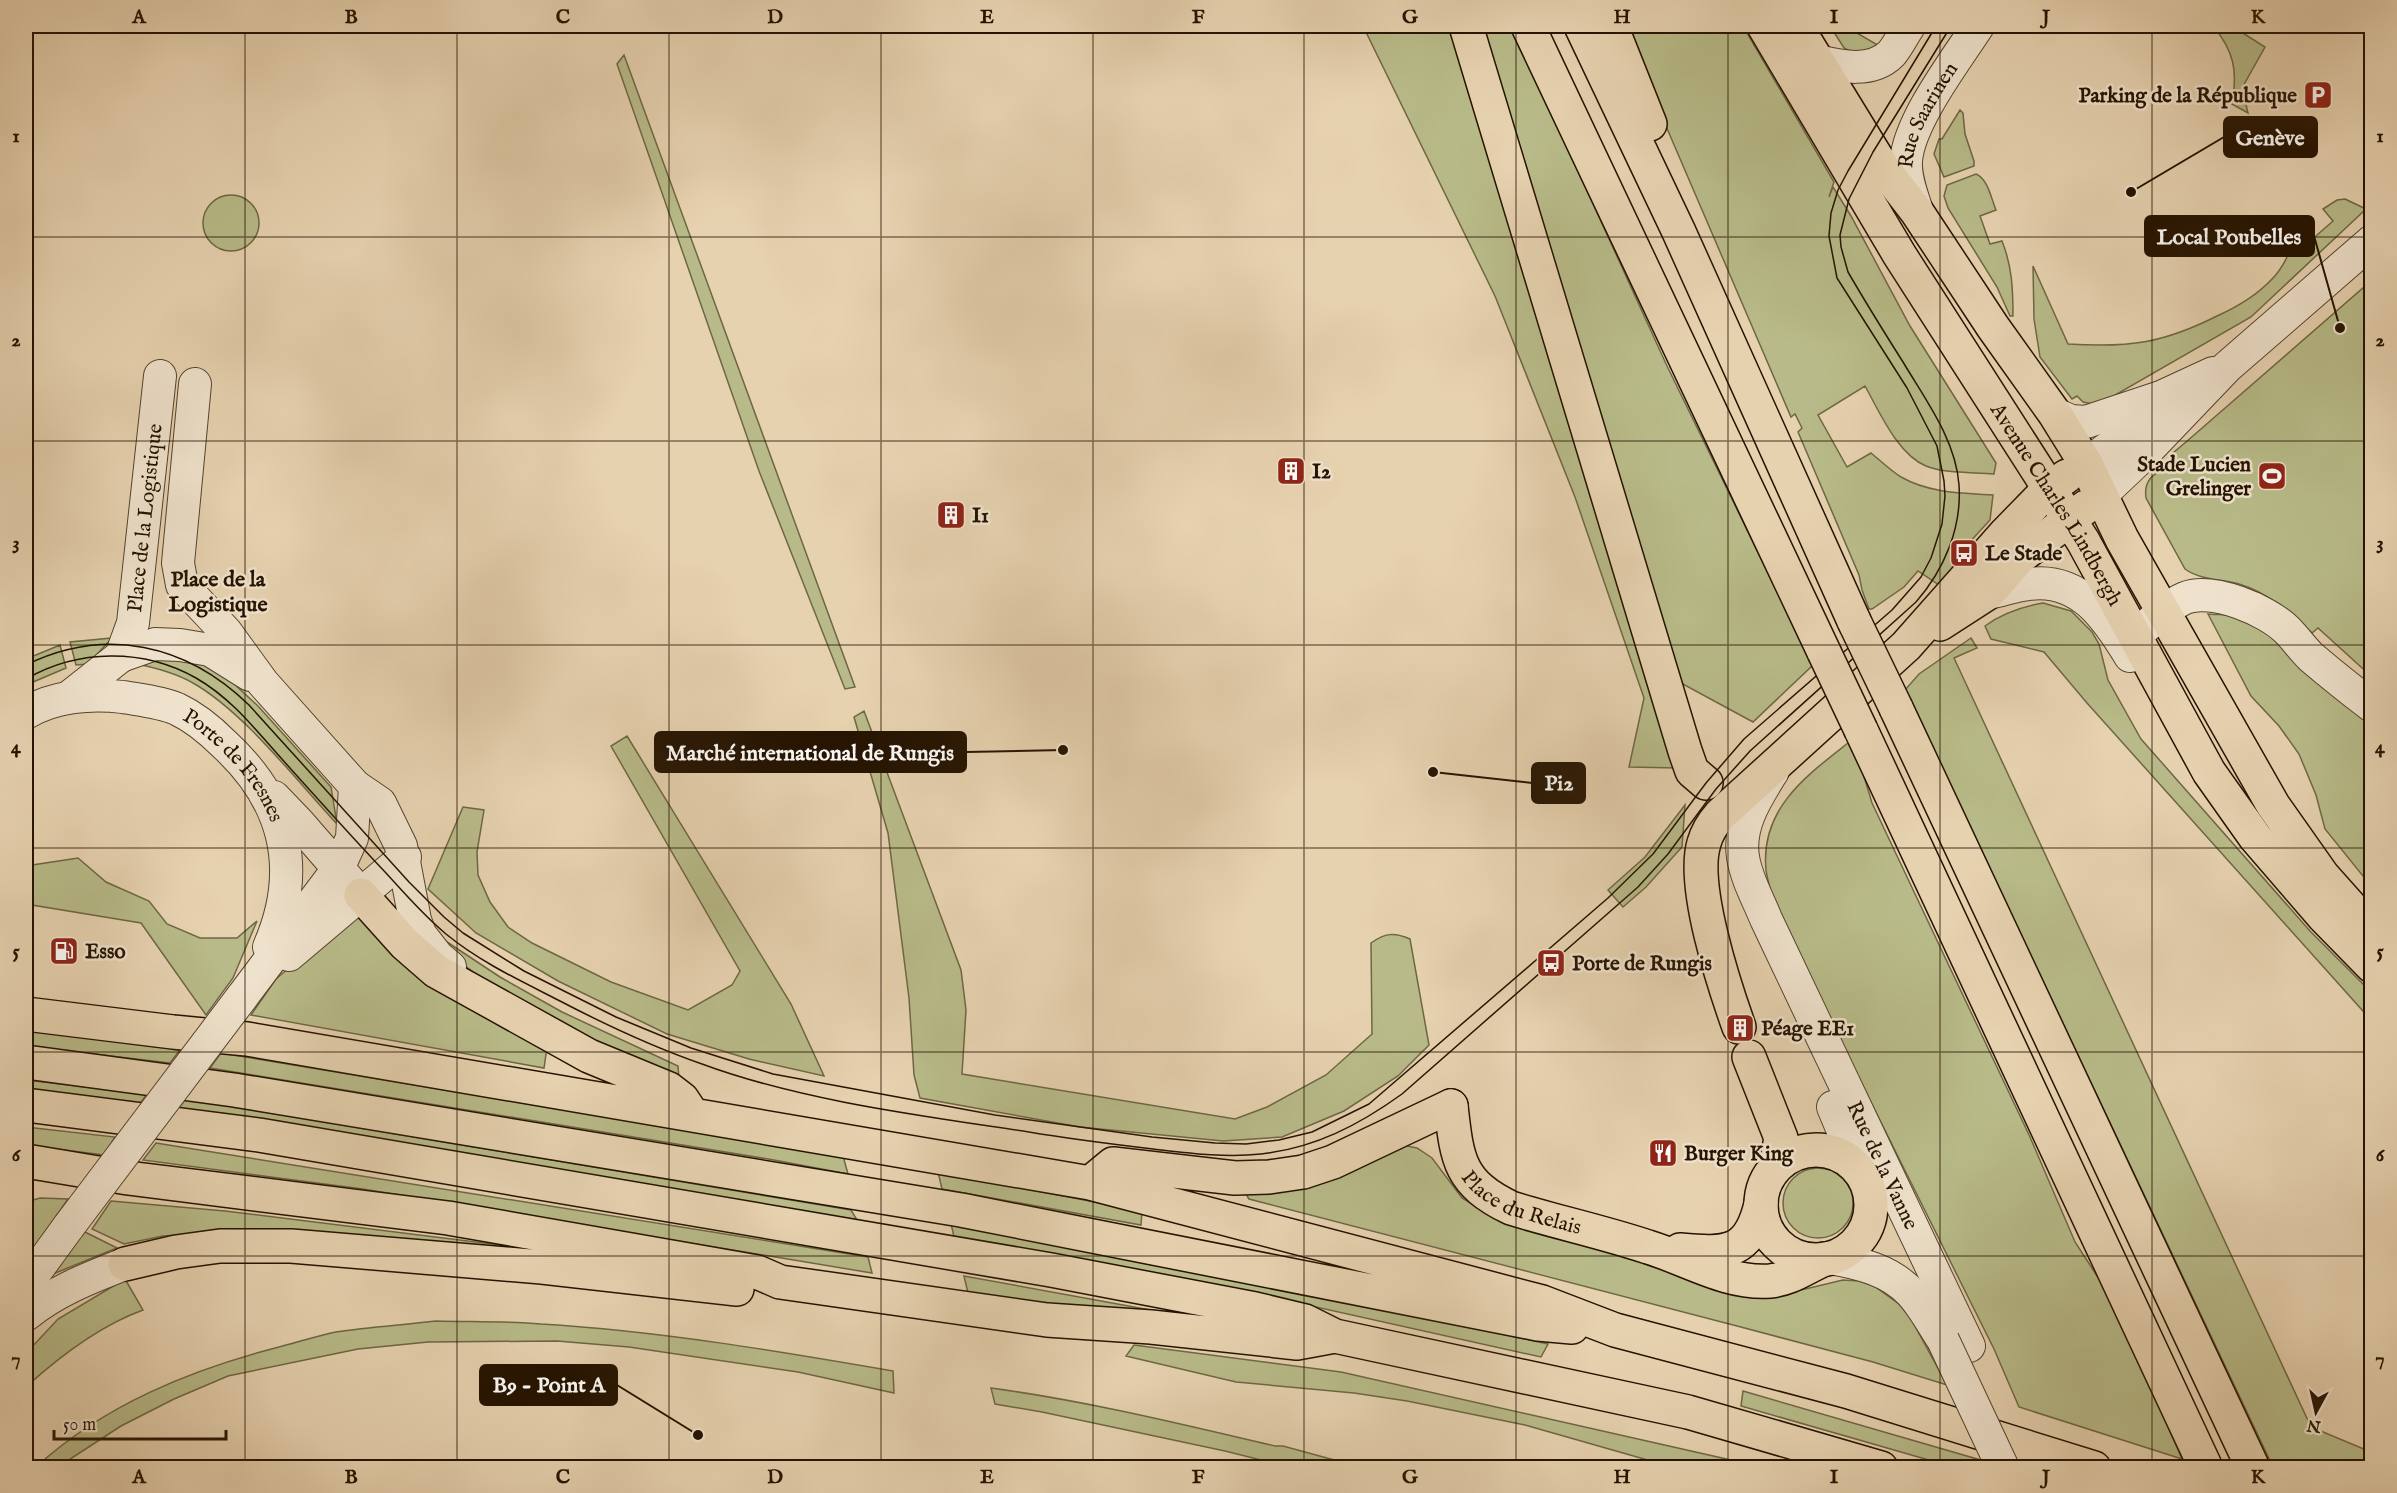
<svg xmlns="http://www.w3.org/2000/svg" width="2397" height="1493" viewBox="0 0 2397 1493" font-family="'IM FELL English',serif">
<style>
.green{fill:#b8bb89;stroke:#6e6745;stroke-width:1.5}
.lines{fill:none;stroke-linecap:round;stroke-linejoin:round}
.minor-casing{stroke:#55432d;stroke-width:34}
.major-casing{stroke:#241301;stroke-width:36}
.highway-casing{stroke:#241301;stroke-width:36}
.minor{stroke:#efe2cc;stroke-width:32}
.major{stroke:#e7d2b0;stroke-width:33}
.highway{stroke:#e7d2b0;stroke-width:33}
.tram{stroke:#241301;stroke-width:1.5}
.minor-bridge-casing{stroke:#55432d;stroke-width:34;stroke-linecap:butt}
.highway-bridge-casing{stroke:#241301;stroke-width:36;stroke-linecap:butt}
.minor-bridge{stroke:#efe2cc;stroke-width:32}
.highway-bridge{stroke:#e7d2b0;stroke-width:33}
.grid{fill:none;stroke:#241301;stroke-width:1.5;stroke-opacity:0.55}
.labels{text-anchor:middle;stroke-width:5;stroke-linejoin:round;paint-order:stroke}
.poi-label{font-size:21px;font-weight:bold;fill:#241301;stroke:#efe2cc;text-anchor:start}
.street-label{font-size:21px;fill:#241301;stroke:#efe2cc}
.neighbourhood-label{font-size:22px;font-weight:bold;fill:#241301;stroke:#efe2cc}
.leader{fill:none;stroke:#241301;stroke-width:2}
.callout-dot{fill:#241301;stroke:#efe2cc;stroke-width:2}
.callout{fill:#241301;stroke:#241301;stroke-width:2}
.callout-label{font-size:22px;text-anchor:middle;font-weight:bold;fill:#fff}
.neatline{fill:none;stroke:#241301;stroke-width:2}
.grid-label{font-size:20px;text-anchor:middle;font-weight:bold;fill:#241301}
</style>
<rect width="100%" height="100%" fill="#e7d2b0"/>
<filter id="stains"><feTurbulence type="fractalNoise" baseFrequency=".00333" numOctaves="4"/><feColorMatrix values="0 0 0 0 .2 0 0 0 0 .09 0 0 0 0 .02 0 0 0 .5 -.17"/></filter>
<radialGradient id="worn" r=".72"><stop offset=".6" stop-color="#630" stop-opacity="0"/><stop offset="1" stop-color="#630" stop-opacity=".3"/></radialGradient>
<!-- green -->
<path class="green" d="M1363,26H1456L1677,768L1629,767L1644,698L1575,497L1495,296Z
M1476,26H1512L1667,366L1813,665L1753,722L1679,682Z
M1623,26H1743L1834,182L1829,197L1833,187L1851,216L1910,326L1996,463L1994,474C1973,472 1946,474 1926,466C1898,455 1879,411 1865,386L1818,415L1847,467L1871,453C1881,461 1890,470 1901,477C1929,493 1961,493 1993,495L1990,520L1956,557L1962,563L1939,585L1918,571L1904,587L1872,609H1869L1862,590L1859,575L1798,432L1802,428L1795,414L1791,417Z
M1830,26H1845L1876,44L1874,51L1856,54L1844,48Z
M2213,26H2232L2265,47L2242,88L2248,113L2232,104C2238,71 2234,51 2213,26Z
M624,55L855,687L845,689L759,471L617,64Z
M1960,110L1963,113L1965,134L1974,161V166L1944,177L1934,154L1939,139H1942Z
M1976,174C1988,179 1991,198 1996,210L1980,216L1990,244L2002,241C2012,266 2013,289 2013,316H2010L1997,287L1948,208L1944,196L1947,185Z
M203 223a28 28 0 1 1 56 0a28 28 0 1 1-56 0Z
M2345,199L2366,209L2251,317L2098,405L2083,402L2077,396L2072,399L2040,357L2034,319L2033,266L2068,344C2130,348 2164,343 2219,315C2239,306 2256,296 2272,279C2285,266 2291,248 2298,231L2308,243L2333,221L2323,209L2337,200Z
M2371,281V676L2318,628L2312,633C2290,613 2269,593 2239,584C2221,579 2200,580 2185,569L2146,498C2143,478 2156,473 2172,463L2173,453L2186,442Z
M2043,603L2071,611L2092,632L2099,644L2108,680L2141,739L2310,931L2371,992V1020L2087,703L2044,652L1991,639L1985,626C2003,613 2021,607 2043,603Z
M2208,614C2217,615 2227,614 2236,616C2271,623 2343,697 2371,723V886L2325,829L2316,795L2299,754L2279,726L2251,696Z
M112,638L88,664L76,665L70,642Z
M1971,638L1977,648L1954,658L2311,1427L2371,1452V1467H2273L1905,690L1919,674Z
M60,645L66,668L26,685V659Z
M143,657L196,658L231,681L258,706L331,787L337,824C296,780 244,712 193,683C174,672 153,667 132,663Z
M864,711L961,970L966,1010L962,1074L1235,1119L1267,1107L1326,1075L1372,1034L1371,943C1385,933 1394,932 1410,939L1429,1045L1398,1076L1344,1111L1282,1137L1223,1141L1080,1127L920,1098L914,1075L909,998L888,833L854,717Z
M627,736L791,1004L824,1076L749,1059L667,1034L558,981L476,933L428,889L463,807L484,810L477,852L478,875L490,902L508,927L532,943L611,982L688,1010L732,985L740,971L611,746Z
M1848,743L1863,773L1872,803L2030,1137L2075,1242L2112,1299L2182,1459L2019,1407L1994,1349L1780,920C1776,904 1768,886 1766,870C1760,809 1806,776 1848,743Z
M1685,805L1682,847L1646,887L1623,907L1608,890L1645,857Z
M78,858L106,882L149,901L167,924L200,938H237L257,921L233,978L206,1015L141,923L26,904V866Z
M361,906L547,1047L544,1068L251,1015L276,979Z
M441,938L500,977L562,1012L678,1066L679,1079L638,1066L495,988L445,951Z
M26,1030L180,1050L170,1063L26,1046Z
M221,1053L843,1156L848,1174L774,1160L210,1068Z
M26,1080L147,1094L138,1106L26,1094Z
M186,1099L851,1210L860,1225L176,1111Z
M26,1127L115,1137L104,1155L26,1145Z
M156,1143L868,1257L872,1273L363,1189L143,1160Z
M1402,1145L1417,1148L1432,1158L1462,1198L1491,1216L1780,1295L1843,1280L1859,1281L1874,1286L1899,1304L1910,1317L1947,1385L1873,1362L1737,1326L1249,1199L1244,1191Z
M1783 1203a35 35 0 1 1 70 0a35 35 0 1 1-70 0Z
M938,1172L1142,1211L1141,1225L942,1189Z
M40,1198L68,1199L26,1260V1202Z
M111,1201L225,1211L525,1248L532,1258L284,1229L163,1236L124,1244L92,1229Z
M949,1215L1548,1344L1541,1357L1267,1296L955,1241Z
M81,1230L117,1248L48,1276Z
M964,1276L1156,1311L1090,1309L968,1293Z
M125,1279L143,1310C99,1326 60,1356 26,1387V1354L30,1349L58,1319Z
M436,1321C471,1322 506,1321 541,1324C659,1331 777,1351 893,1371L894,1393L798,1372L629,1347L557,1341L428,1342L358,1349L228,1376L174,1399L121,1426L58,1467H36C104,1405 190,1370 279,1347C298,1342 317,1336 336,1332C369,1327 403,1325 436,1321Z
M1134,1345L1341,1372L1753,1465L1756,1467H1672L1525,1425L1407,1401L1354,1393L1236,1382L1126,1356Z
M991,1388C1087,1401 1181,1424 1275,1446H1283L1360,1467H1289L1225,1451L1042,1412L995,1404Z
M1743,1391L1984,1461L1988,1467H1953L1741,1406Z"/>
<g class="lines">
<!-- minor casing -->
<g class="minor-casing">
<g id="minor">
<path d="M1818,61C1842,67 1872,73 1891,54C1898,46 1903,35 1909,26"/>
<path id="s1" d="M1917,211C1912,195 1905,178 1906,161C1909,121 1956,60 1978,26"/>
<path d="M195,384L178,563L182,585L226,632L263,683L355,786L352,838L338,869L242,997"/>
<path d="M2055,414L2071,421L2086,422L2161,397L2213,373"/>
<path d="M2086,464L2111,446L2154,404"/>
<path d="M2102,494L2138,460L2227,367L2372,241"/>
<path d="M1988,593C2002,591 2015,585 2029,584C2080,577 2107,618 2130,656"/>
<path d="M2134,637C2148,625 2168,605 2185,598C2212,587 2267,610 2287,630C2295,638 2302,648 2311,657C2331,674 2351,690 2372,706"/>
<path d="M121,656L155,644L180,645L210,650L250,675"/>
<path id="s2" d="M69,697L121,656L133,623L160,376"/>
<path id="s3" d="M26,713C54,696 91,693 123,697C140,700 161,702 177,709C194,717 211,731 224,744C286,801 303,869 269,947"/>
<path id="s4" d="M1773,771C1757,797 1738,825 1743,857C1746,878 1758,899 1766,919L1969,1346"/>
<path d="M355,786L380,803L401,846L415,920L420,934L438,957L450,967"/>
<path d="M274,797L298,822L351,883"/>
<path d="M289,955L405,857"/>
<path d="M1833,1107L1859,1169"/>
<path d="M1830,1258C1859,1263 1890,1270 1911,1293C1923,1306 1933,1325 1943,1340"/>
<path d="M26,1285L69,1226"/>
<path d="M26,1315C55,1291 89,1278 125,1264"/>
</g>
</g>
<!-- major casing -->
<g class="major-casing">
<g id="major">
<path id="s5" d="M1764,26L1899,254L2083,541L2209,772L2255,837L2324,917L2372,966"/>
<path d="M1796,26L1883,168L1917,212L1993,327L2055,414L2086,464L2122,539L2273,805L2323,876L2372,931"/>
<path d="M1940,624L1988,593L2020,557L2086,507"/>
<path d="M1739,1027C1724,985 1691,885 1704,843C1707,832 1713,823 1720,815L1906,646L2006,533L2050,488L2067,476"/>
<path d="M1749,1057L1781,1138L1776,1166"/>
<path id="s6" d="M1451,1106C1457,1160 1459,1183 1511,1208C1556,1222 1603,1232 1648,1247C1688,1259 1726,1284 1770,1281C1791,1279 1806,1267 1825,1259"/>
<circle cx="1816" cy="1205" r="55"/>
<path d="M1680,1250C1726,1254 1749,1255 1761,1204"/>
</g>
</g>
<!-- highway casing -->
<g class="highway-casing">
<path id="highway" d="M1466,26L1685,751L1692,771L1706,783
M1528,26L1824,652
M1581,26L1679,232L1854,621
M1611,26L1650,124
M1896,708L2253,1468
M1861,730L2206,1468
M361,895L405,944L436,971L589,1056L669,1089L682,1099L692,1114
M26,1014L173,1032L247,1039L1090,1183L1542,1302L1615,1330L1846,1391L2094,1468
M26,1062L234,1090L961,1210L1538,1324L1572,1327
M26,1105L259,1135L1051,1270L1255,1309L1305,1321L1335,1336L1688,1412L1881,1468
M26,1161L128,1178L448,1218L757,1272L780,1282L1047,1320L1151,1327L1297,1343L1335,1336
M1090,1183L1113,1164L1235,1178L1269,1177L1303,1172L1333,1162L1451,1106
M125,1264L176,1252L220,1246H291L542,1267L737,1289"/>
</g>
<!-- minor -->
<use href="#minor" class="minor"/>
<!-- major -->
<use href="#major" class="major"/>
<!-- highway -->
<use href="#highway" class="highway"/>
<!-- tram -->
<path class="tram" d="M26,665C106,626 186,644 249,705L409,882L444,917L463,933L524,971L616,1017L691,1048L773,1074L995,1115L1152,1137L1215,1143L1246,1144L1279,1140L1312,1132L1369,1104L1608,898L1653,854L1706,783L1744,739L1892,610L1921,577L1931,558L1942,524L1945,496L1944,481L1937,446L1907,388L1837,278L1829,236L1831,213L1838,190L1848,171L1936,26
M26,679C78,649 143,648 196,678C231,698 255,729 281,758C316,797 350,835 386,873C405,894 424,916 446,934C480,962 521,981 560,1001C606,1025 653,1047 702,1064C802,1101 923,1116 1029,1132C1070,1139 1111,1144 1153,1149C1188,1153 1225,1158 1261,1154C1315,1148 1359,1125 1402,1094L1638,887L1668,854L1716,789L1750,751L1916,602C1944,570 1962,528 1959,485C1956,440 1925,399 1903,362C1884,332 1866,303 1848,272L1841,247L1840,235L1849,199L1873,152L1951,26"/>
<!-- minor-bridge casing -->
<g class="minor-bridge-casing">
<path id="minor-bridge" d="M69,1226L242,997
M1943,1340L2003,1468"/>
</g>
<!-- highway-bridge casing -->
<g class="highway-bridge-casing">
<path id="highway-bridge" d="M1854,621L1896,708
M1824,652L1861,730"/>
</g>
<!-- minor-bridge -->
<use href="#minor-bridge" class="minor-bridge"/>
<!-- highway-bridge -->
<use href="#highway-bridge" class="highway-bridge"/>
</g>
<!-- grid -->
<path class="grid" d="M245,26V1468M457,26V1468M669,26V1468M881,26V1468M1093,26V1468M1304,26V1468M1516,26V1468M1728,26V1468M1940,26V1468M2152,26V1468M26,237H2372M26,441H2372M26,645H2372M26,848H2372M26,1052H2372M26,1256H2372"/>
<!-- icons -->
<defs>
<g id="parking-square" transform="scale(1.5)"><rect x="-9" y="-9" width="18" height="18" rx="4" fill="#8f2418" stroke="#efe2cc"/><path d="M-3.5-5.5H1a3.5 3.5 0 0 1 0 7H-1V5.5H-3.5ZM-1-3.4V-.6H.8a1.4 1.4 0 0 0 0-2.8Z" fill="#fff"/></g>
<g id="building-square" transform="scale(1.5)"><rect x="-9" y="-9" width="18" height="18" rx="4" fill="#8f2418" stroke="#efe2cc"/><path d="M-4-6H4V6H1V3H-1V6H-4ZM-2.5-4.3h1.7v1.8h-1.7ZM.8-4.3h1.7v1.8H.8ZM-2.5-1h1.7V.8h-1.7ZM.8-1h1.7V.8H.8Z" fill="#fff"/></g>
<g id="stadium-square" transform="scale(1.5)"><rect x="-9" y="-9" width="18" height="18" rx="4" fill="#8f2418" stroke="#efe2cc"/><path d="M0-5a6.5 5 0 1 0 0 10a6.5 5 0 1 0 0-10ZM-3.5-1.8h7v3.6h-7Z" fill="#fff"/></g>
<g id="bus-square" transform="scale(1.5)"><rect x="-9" y="-9" width="18" height="18" rx="4" fill="#8f2418" stroke="#efe2cc"/><path d="M-5-6H5V4H4V6H2V4H-2V6H-4V4H-5ZM-3.5-4V0h7V-4ZM-3.5 1.2v1.5H-2V1.2ZM2 1.2v1.5H3.5V1.2Z" fill="#fff"/></g>
<g id="fuel-square" transform="scale(1.5)"><rect x="-9" y="-9" width="18" height="18" rx="4" fill="#8f2418" stroke="#efe2cc"/><path d="M-5.5-6h7V0h2V4h1.3V-2.5L3-4.5l.8-.8L6-3V5H2.5V1h-1V6h-7ZM-4.2-4.7v3.2H.2V-4.7Z" fill="#fff"/></g>
<g id="restaurant-square" transform="scale(1.5)"><rect x="-9" y="-9" width="18" height="18" rx="4" fill="#8f2418" stroke="#efe2cc"/><path d="M-5-6h1v4h1v-4h1v4h1v-4h1v5L-1.5 .5V6h-2V.5L-5-1ZM5-6V6H3V1.5H1.5Q1.5-4 5-6Z" fill="#fff"/></g>
</defs>
<g fill-rule="evenodd">
<use href="#parking-square" x="2318" y="95"/>
<use href="#building-square" x="1291" y="471"/>
<use href="#stadium-square" x="2272" y="476"/>
<use href="#building-square" x="951" y="515"/>
<use href="#bus-square" x="1964" y="553"/>
<use href="#fuel-square" x="64" y="951"/>
<use href="#bus-square" x="1551" y="963"/>
<use href="#building-square" x="1740" y="1028"/>
<use href="#restaurant-square" x="1663" y="1153"/>
</g>
<g class="labels">
<!-- poi labels -->
<g class="poi-label">
<text x="2297" y="102" text-anchor="end">Parking de la République</text>
<text x="2251" y="471" text-anchor="end">Stade Lucien<tspan x="2251" dy="24">Grelinger</tspan></text>
<text x="1312" y="478">I2</text>
<text x="972" y="522">I1</text>
<text x="1985" y="560">Le Stade</text>
<text x="85" y="958">Esso</text>
<text x="1572" y="970">Porte de Rungis</text>
<text x="1761" y="1035">Péage EE1</text>
<text x="1684" y="1160">Burger King</text>
</g>
<!-- street labels -->
<g class="street-label">
<text dy="7" stroke="none"><textPath href="#s1" startOffset="102">Rue Saarinen</textPath></text>
<text dy="7" stroke="none"><textPath href="#s5" startOffset="561">Avenue Charles Lindbergh</textPath></text>
<text dy="7" stroke="none"><textPath href="#s2" startOffset="207">Place de la Logistique</textPath></text>
<text dy="7" stroke="none"><textPath href="#s3" startOffset="237">Porte de Fresnes</textPath></text>
<text dy="7" stroke="none"><textPath href="#s4" startOffset="432">Rue de la Vanne</textPath></text>
<text dy="7" stroke="none"><textPath href="#s6" startOffset="134">Place du Relais</textPath></text>
</g>
<!-- neighbourhood labels -->
<g class="neighbourhood-label">
<text x="218" y="586">Place de la<tspan x="218" dy="25">Logistique</tspan></text>
</g>
</g>
<!-- callouts -->
<path class="leader" d="M2131 192L2224 137M2340 328L2314 236M1063 750L966 752M1433 772L1532 783M698 1435L617 1385"/>
<g class="callout-dot">
<circle cx="2131" cy="192" r="6"/>
<circle cx="2340" cy="328" r="6"/>
<circle cx="1063" cy="750" r="6"/>
<circle cx="1433" cy="772" r="6"/>
<circle cx="698" cy="1435" r="6"/>
</g>
<g class="callout">
<rect x="2224" y="117" width="93" height="40" rx="6"/>
<rect x="2145" y="216" width="169" height="40" rx="6"/>
<rect x="655" y="732" width="311" height="40" rx="6"/>
<rect x="1532" y="763" width="53" height="40" rx="6"/>
<rect x="480" y="1365" width="137" height="40" rx="6"/>
</g>
<g class="callout-label">
<text x="2270" y="145">Genève</text>
<text x="2229" y="244">Local Poubelles</text>
<text x="810" y="760">Marché international de Rungis</text>
<text x="1559" y="790">Pi2</text>
<text x="549" y="1392">B9 - Point A</text>
</g>
<!-- margin -->
<rect width="2397" height="1493" fill="none" stroke="#e7d2b0" stroke-width="66"/>
<!-- north arrow -->
<g transform="translate(2316 1412) rotate(188)" stroke="#efe2cc" stroke-width="4.5" paint-order="stroke">
<path d="M0-4.5L10 22L0 15L-10 22Z" fill="#241301"/>
<text y="-9" font-size="16" font-weight="bold" text-anchor="middle" fill="#241301">N</text>
</g>
<!-- scale -->
<path d="M54 1430v9h172v-9" fill="none" stroke="#241301" stroke-width="3"/>
<text x="63" y="1430" font-size="18" fill="#241301" stroke="#efe2cc" stroke-width="4.5" paint-order="stroke">50 m</text>
<rect x="33" y="33" width="2331" height="1427" class="neatline"/>
<g class="grid-label">
<text x="139" y="23">A</text>
<text x="351" y="23">B</text>
<text x="563" y="23">C</text>
<text x="775" y="23">D</text>
<text x="987" y="23">E</text>
<text x="1198" y="23">F</text>
<text x="1410" y="23">G</text>
<text x="1622" y="23">H</text>
<text x="1834" y="23">I</text>
<text x="2046" y="23">J</text>
<text x="2258" y="23">K</text>
<text x="16" y="142">1</text>
<text x="2380" y="142">1</text>
<text x="16" y="346">2</text>
<text x="2380" y="346">2</text>
<text x="16" y="549">3</text>
<text x="2380" y="549">3</text>
<text x="16" y="753">4</text>
<text x="2380" y="753">4</text>
<text x="16" y="957">5</text>
<text x="2380" y="957">5</text>
<text x="16" y="1161">6</text>
<text x="2380" y="1161">6</text>
<text x="16" y="1365">7</text>
<text x="2380" y="1365">7</text>
<text x="139" y="1483">A</text>
<text x="351" y="1483">B</text>
<text x="563" y="1483">C</text>
<text x="775" y="1483">D</text>
<text x="987" y="1483">E</text>
<text x="1198" y="1483">F</text>
<text x="1410" y="1483">G</text>
<text x="1622" y="1483">H</text>
<text x="1834" y="1483">I</text>
<text x="2046" y="1483">J</text>
<text x="2258" y="1483">K</text>
</g>
<rect width="100%" height="100%" filter="url(#stains)"/>
<rect width="100%" height="100%" fill="url(#worn)"/>
</svg>
